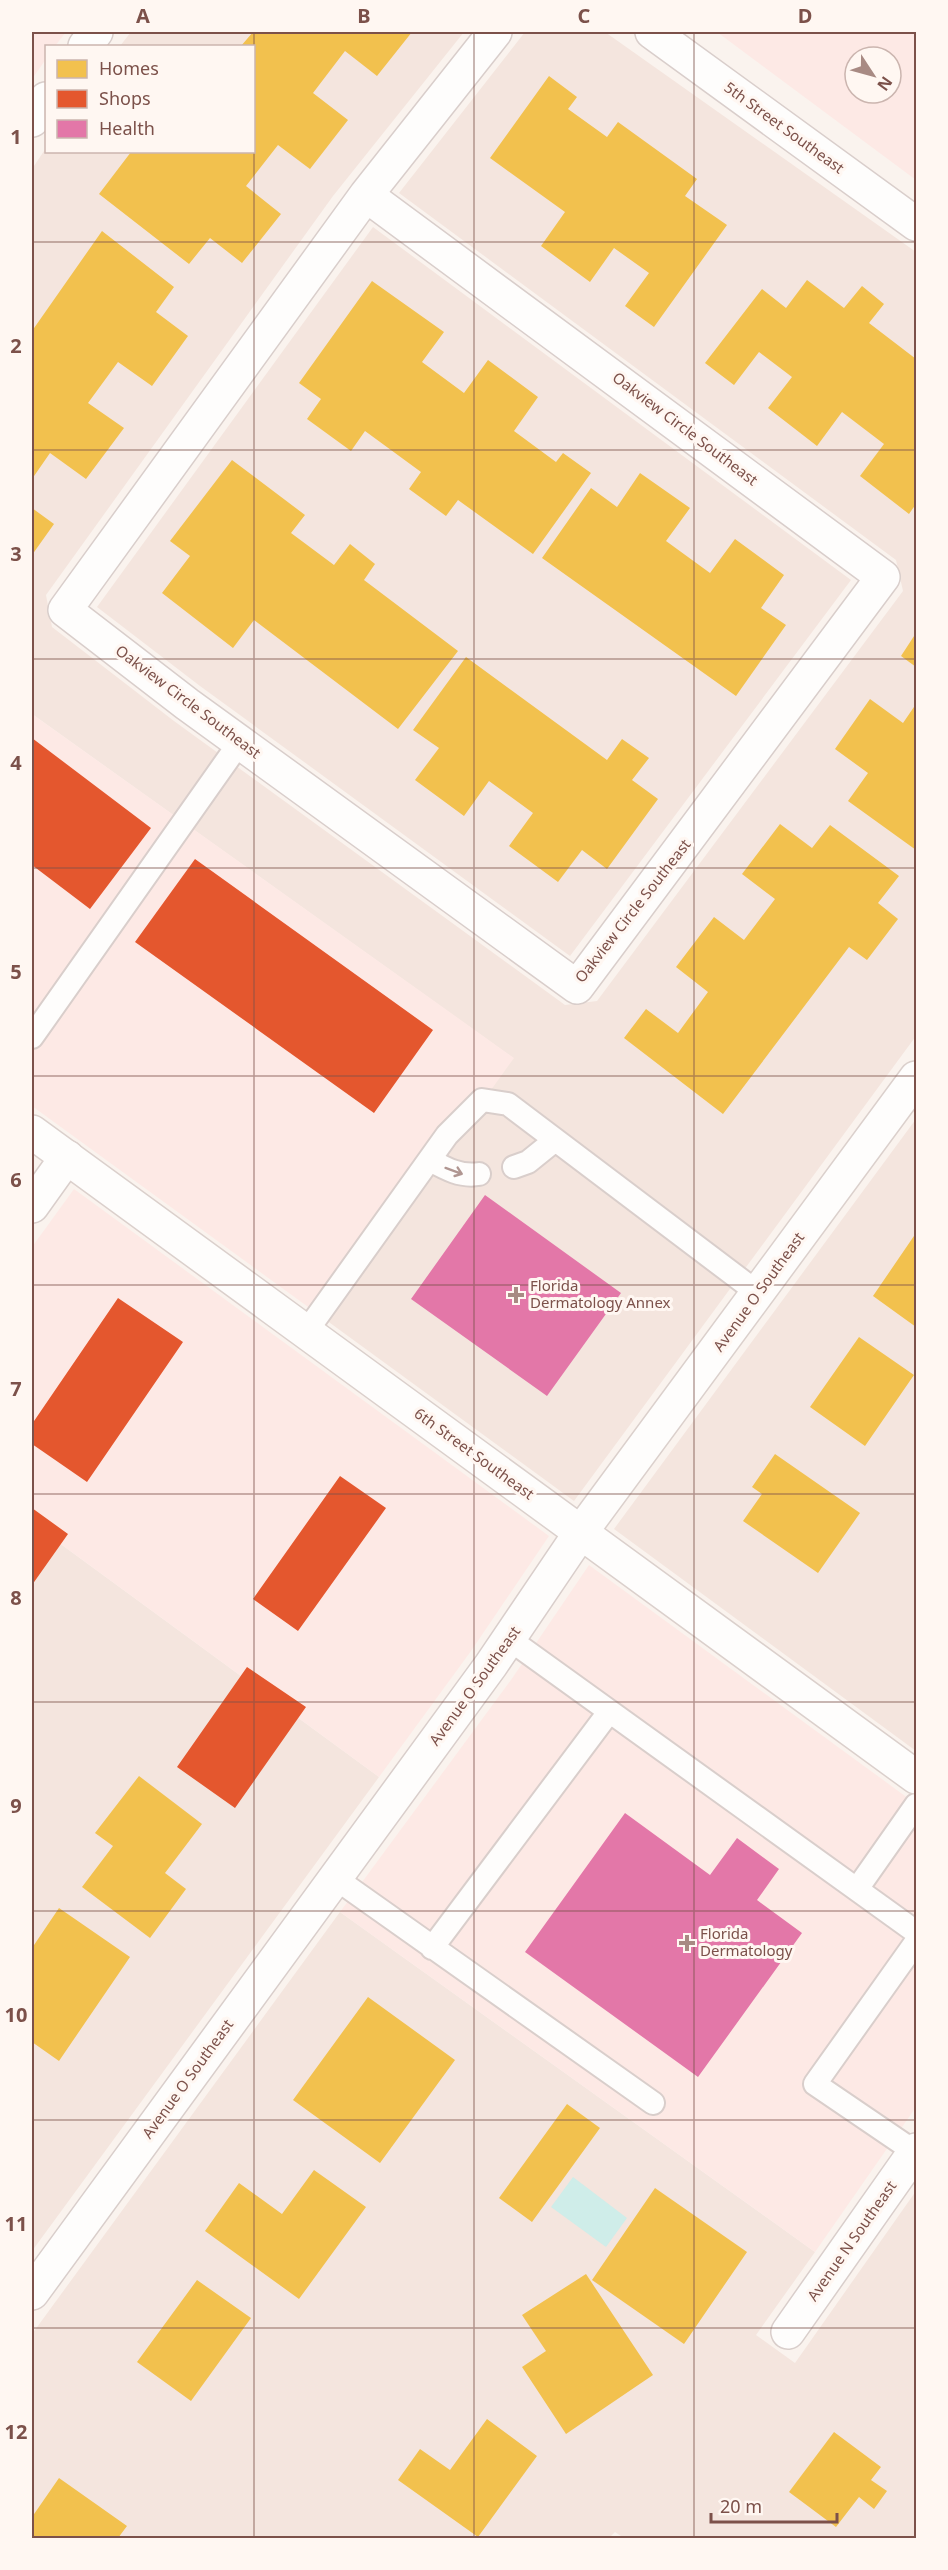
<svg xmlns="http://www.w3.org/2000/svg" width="948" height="2570" viewBox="0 0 948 2570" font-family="'Noto Sans',sans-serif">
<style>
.residential{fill:#f4e5de}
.commercial{fill:#fde9e5;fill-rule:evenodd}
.water{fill:#cfede9}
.homes{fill:#f2c14e}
.shops{fill:#e4572e}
.health{fill:#e377a8}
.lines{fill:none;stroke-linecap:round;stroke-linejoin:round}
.lane-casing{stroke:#d9cecb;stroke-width:26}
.street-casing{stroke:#d9cecb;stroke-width:36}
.secondary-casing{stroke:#dbd0cc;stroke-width:36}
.lane{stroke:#fefdfc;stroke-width:22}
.street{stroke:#fefdfc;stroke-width:33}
.secondary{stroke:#fefdfc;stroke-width:33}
.oneway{stroke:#b09691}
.grid{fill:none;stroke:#7c514a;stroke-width:1.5;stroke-opacity:0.55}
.poi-dot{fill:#a88a83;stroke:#fff7f2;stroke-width:2}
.labels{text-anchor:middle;stroke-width:6;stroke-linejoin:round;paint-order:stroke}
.street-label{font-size:15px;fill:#7c514a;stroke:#fff7f2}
.poi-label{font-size:15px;fill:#7c514a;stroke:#fff7f2;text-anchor:start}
.neatline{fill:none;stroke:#7c514a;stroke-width:2}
.grid-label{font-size:20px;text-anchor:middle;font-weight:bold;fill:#7c514a}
</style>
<rect width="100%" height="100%" fill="#faf3ee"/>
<!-- residential -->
<path class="residential" d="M131,32H464L333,196L46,595L52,627L174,721L565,1005L597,1001L903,591L896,560L399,193L525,32H605L916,252V1036L574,1501L326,1320L513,1058L32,714V169L46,148V152H254V46H120Z
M373,227L851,580L570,956L200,686L97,607Z
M916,1119V1751L614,1529Z
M32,1523L379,1777L32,2251Z
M340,1912L815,2252L756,2335L795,2363L916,2191V2538H624L615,2532L609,2538H32V2334Z"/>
<!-- commercial -->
<path class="commercial" d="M32,32H66L55,46H46V59L32,79Z
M717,32H916V181V180ZM855,57H891V93H855Z
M32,714L514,1058L326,1320L32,1106Z
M74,1189L549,1536L471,1651L379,1777L32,1523V1247Z
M589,1565L916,1804V2107L815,2252L340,1912L511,1680Z"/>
<!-- water -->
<path class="water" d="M573,2177L627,2218L606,2247L551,2207Z"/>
<!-- homes -->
<path class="homes" d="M253,32H412L377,76L345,51L313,93L348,120L310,169L278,145L246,186L281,214L242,263L210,238L189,264L99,194L131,152H254V46H241Z
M549,76L577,97L568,109L607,137L618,122L697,179L685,196L727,225L654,327L625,306L649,273L614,248L590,282L541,246L565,212L490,158Z
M102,231L174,287L156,312L188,336L152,386L118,362L88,403L124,428L86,479L50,453L32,479V331Z
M807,280L844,308L862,286L884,304L869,323L916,359V504L909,514L860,476L884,444L842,412L817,446L768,408L792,377L759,352L734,385L705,363L762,289L786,308Z
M372,281L444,332L422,362L464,393L488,360L538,397L514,431L556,462L563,453L591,473L533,554L458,500L446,516L409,489L421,472L365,431L351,451L307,419L321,399L299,383Z
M232,460L305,515L291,533L334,565L350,544L375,564L364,580L458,651L398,729L254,620L233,648L162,593L190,556L170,541Z
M640,473L690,508L666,541L710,573L735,539L784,575L761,608L786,625L736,696L542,558L591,488L617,507Z
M32,508L54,524L32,555Z
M916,633V667L901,656Z
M466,657L607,760L622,739L649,758L632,780L658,799L607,869L582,850L558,882L509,846L533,813L489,781L464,816L415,780L439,748L413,730Z
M870,699L903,723L916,704V850L848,801L868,773L835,749Z
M780,824L812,848L830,825L899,876L878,903L898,919L867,960L849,947L723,1114L624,1038L646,1009L678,1033L708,992L676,967L714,917L744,940L775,899L742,874Z
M916,1233V1327L873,1296Z
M859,1337L914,1375L865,1446L810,1407Z
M775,1454L860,1513L818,1573L743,1521L762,1494L752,1487Z
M139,1776L202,1824L165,1873L186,1889L150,1938L82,1887L113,1846L95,1833Z
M59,1908L130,1957L59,2061L32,2042V1948Z
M368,1997L455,2060L380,2163L293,2100Z
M567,2104L600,2128L532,2222L499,2198Z
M314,2170L366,2207L299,2299L205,2231L239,2183L282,2214Z
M655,2188L747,2252L684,2344L592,2280Z
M586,2274L653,2375L566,2434L522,2367L546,2351L522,2315Z
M197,2280L251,2318L191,2401L137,2362Z
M487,2419L537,2456L478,2537L398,2480L420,2449L450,2470Z
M834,2432L881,2467L871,2480L887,2491L874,2509L859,2497L836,2527L789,2492Z
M59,2478L127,2526L118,2538H32V2517Z"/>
<!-- shops -->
<path class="shops" d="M32,738L151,828L90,909L32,865Z
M195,859L433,1030L374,1113L135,942Z
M118,1298L183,1342L87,1482L32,1444V1424Z
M340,1476L386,1508L298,1631L253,1599Z
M32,1508L68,1534L32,1585Z
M247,1667L306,1707L235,1808L177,1767Z"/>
<!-- health -->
<path class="health" d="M485,1195L621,1293L547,1396L411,1299Z
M625,1813L710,1875L737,1838L779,1869L757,1900L802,1933L698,2077L525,1952Z"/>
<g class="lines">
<!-- lane casing -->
<g class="lane-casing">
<path id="lane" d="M32,1037L240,742
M430,1160C446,1169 461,1177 479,1174
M514,1167L528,1162L554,1141
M306,1332L447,1135L482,1100L508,1104L758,1293
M509,1639L916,1932
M335,1878L653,2103
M857,1889L916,1805
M432,1948L609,1712
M915,2152L815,2084L916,1942"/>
</g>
<!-- street casing -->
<g class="street-casing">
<path id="street" d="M652,32L916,224
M85,46L96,32
M32,120L46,99
M366,195L883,577L577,987L187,704L65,610Z
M366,195L495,32
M32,1206L67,1157
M32,2293L491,1665L581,1532
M788,2332L916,2150"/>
</g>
<!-- secondary casing -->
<g class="secondary-casing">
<path id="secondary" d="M32,1132L916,1777
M581,1532L916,1078"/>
</g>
<!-- lane -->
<use href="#lane" class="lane"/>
<!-- street -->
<use href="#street" class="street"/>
<!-- secondary -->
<use href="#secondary" class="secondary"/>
</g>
<!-- one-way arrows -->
<defs><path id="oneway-shaft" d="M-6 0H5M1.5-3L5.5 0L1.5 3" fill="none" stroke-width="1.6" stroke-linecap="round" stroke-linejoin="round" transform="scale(1.5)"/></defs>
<use class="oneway" href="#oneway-shaft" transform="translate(454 1171) rotate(20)"/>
<!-- grid -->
<path class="grid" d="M254,32V46M474,32V2538M694,32V2538M254,46V152M254,152V2538M32,242H916M32,450H916M32,659H916M32,868H916M32,1076H916M32,1285H916M32,1494H916M32,1702H916M32,1911H916M32,2120H916M32,2328H916"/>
<!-- markers -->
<g class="poi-dot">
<path d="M513 1286h6v6h6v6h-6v6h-6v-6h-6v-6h6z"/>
<path d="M684 1934h6v6h6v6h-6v6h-6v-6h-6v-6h6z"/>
</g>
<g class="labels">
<!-- street labels -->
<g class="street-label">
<text transform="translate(784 128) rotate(36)" y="5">5th Street Southeast</text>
<text transform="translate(685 429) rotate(37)" y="5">Oakview Circle Southeast</text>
<text transform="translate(188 702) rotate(37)" y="5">Oakview Circle Southeast</text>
<text transform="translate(633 911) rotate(-52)" y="5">Oakview Circle Southeast</text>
<text transform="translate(759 1292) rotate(-54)" y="5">Avenue O Southeast</text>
<text transform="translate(474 1454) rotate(36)" y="5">6th Street Southeast</text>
<text transform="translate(475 1686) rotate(-54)" y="5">Avenue O Southeast</text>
<text transform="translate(188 2079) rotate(-54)" y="5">Avenue O Southeast</text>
<text transform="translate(852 2241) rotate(-55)" y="5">Avenue N Southeast</text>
</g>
<!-- poi labels -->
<g class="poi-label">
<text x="530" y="1291">Florida<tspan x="530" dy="17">Dermatology Annex</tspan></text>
<text x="700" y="1939">Florida<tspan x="700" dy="17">Dermatology</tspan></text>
</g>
</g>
<!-- border -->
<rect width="948" height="2570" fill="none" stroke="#fff7f2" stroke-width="66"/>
<!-- legend -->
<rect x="45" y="45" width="210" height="108" fill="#fff7f2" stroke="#cbb5af" stroke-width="1.5"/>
<rect x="57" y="60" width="30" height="18" fill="#f2c14e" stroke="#cbb5af" stroke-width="1.5"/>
<text x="99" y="75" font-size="18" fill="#7c514a">Homes</text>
<rect x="57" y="90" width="30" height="18" fill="#e4572e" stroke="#cbb5af" stroke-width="1.5"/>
<text x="99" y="105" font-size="18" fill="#7c514a">Shops</text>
<rect x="57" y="120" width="30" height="18" fill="#e377a8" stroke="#cbb5af" stroke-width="1.5"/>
<text x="99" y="135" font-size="18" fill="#7c514a">Health</text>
<!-- north arrow -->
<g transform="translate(873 75) rotate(126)"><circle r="28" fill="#fff7f2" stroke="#cbb5af" stroke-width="1.5"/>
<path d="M0-4.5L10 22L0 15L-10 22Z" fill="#a88a83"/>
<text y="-9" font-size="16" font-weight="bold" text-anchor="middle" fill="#7c514a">N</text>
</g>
<!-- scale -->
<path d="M711 2513v9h126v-9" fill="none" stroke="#7c514a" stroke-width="3"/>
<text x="720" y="2513" font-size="18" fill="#7c514a" stroke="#fff7f2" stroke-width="4.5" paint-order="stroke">20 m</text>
<rect x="33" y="33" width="882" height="2504" class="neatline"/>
<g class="grid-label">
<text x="143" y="23">A</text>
<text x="364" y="23">B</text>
<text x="584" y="23">C</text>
<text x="805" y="23">D</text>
<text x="16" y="144">1</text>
<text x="16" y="353">2</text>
<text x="16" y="561">3</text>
<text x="16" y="770">4</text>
<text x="16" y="979">5</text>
<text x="16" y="1187">6</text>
<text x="16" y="1396">7</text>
<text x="16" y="1605">8</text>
<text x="16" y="1813">9</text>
<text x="16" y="2022">10</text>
<text x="16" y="2231">11</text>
<text x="16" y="2439">12</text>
</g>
</svg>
